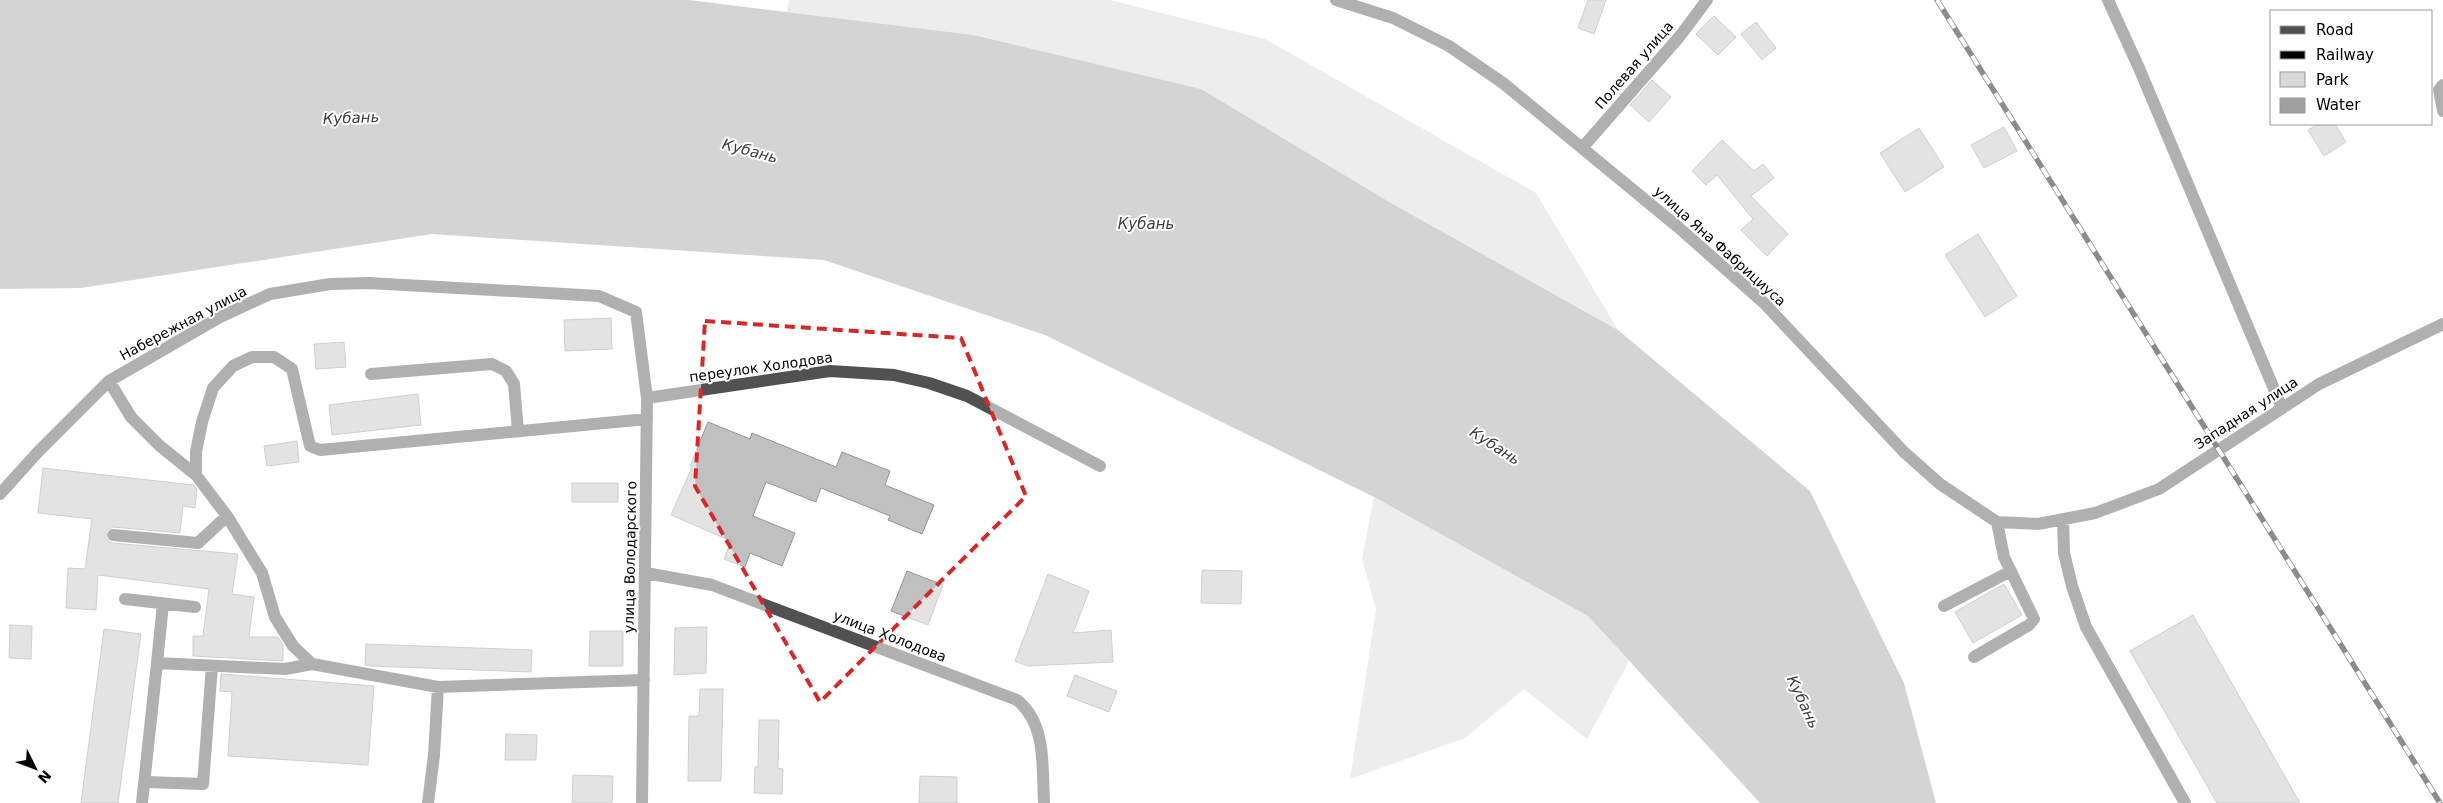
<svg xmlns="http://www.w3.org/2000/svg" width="2443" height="803" viewBox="0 0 2443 803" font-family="'DejaVu Sans',sans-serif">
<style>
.green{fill:#d8d8d8}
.water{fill:#9f9f9f}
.building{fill:#c0c0c0;stroke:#959595}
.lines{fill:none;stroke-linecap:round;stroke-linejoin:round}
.minor{stroke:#515151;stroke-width:12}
.rail-casing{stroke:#000;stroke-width:5.5}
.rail{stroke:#fff;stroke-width:4;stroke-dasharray:11;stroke-linecap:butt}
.marked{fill:none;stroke:#d62828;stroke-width:4;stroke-dasharray:10 6;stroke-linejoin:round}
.labels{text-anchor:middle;stroke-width:4;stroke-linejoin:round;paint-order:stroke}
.street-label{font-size:14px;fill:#000;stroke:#fff}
.water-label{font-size:15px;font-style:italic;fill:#404040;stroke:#fff}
</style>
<rect width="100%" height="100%" fill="#fff"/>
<!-- green -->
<path class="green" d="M789,0H1110L1265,39L1536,193L1618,330L1391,203L1200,89L974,35L787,12Z
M1374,497L1588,616L1629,661L1587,739L1524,689L1465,738L1350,779L1376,609L1362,559Z"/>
<!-- water -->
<path class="water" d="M0,0H689L974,35L1201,89L1391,203L1618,330L1810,491L1904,683L1936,803H1760L1588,616L1374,497L1045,335L824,260L432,234L81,288L0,289Z"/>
<!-- building -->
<path class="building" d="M1588,0H1606L1594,34L1578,28Z
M1714,16L1736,37L1718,55L1696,34Z
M1756,22L1776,48L1762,60L1741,34Z
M1652,80L1671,97L1649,122L1630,105Z
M2318,124H2335L2346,142L2324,156L2308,130Z
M2004,127L2017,151L1984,168L1971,145Z
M1919,128L1944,167L1905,192L1880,153Z
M1722,140L1754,171L1763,164L1774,178L1751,196L1788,234L1767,256L1741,230L1753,219L1717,175L1706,185L1692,171Z
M1978,234L2017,296L1985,317L1945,255Z
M611,318L612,349L565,351L564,320Z
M344,342L346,367L316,369L314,344Z
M418,394L421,425L332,435L329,405Z
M708,422L750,439L752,433L836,467L842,452L890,471L885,485L934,505L922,534L888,520L890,516L821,488L816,502L766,482L753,516L795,533L782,566L750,553L745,567L724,559L731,541L671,515L692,467L690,466Z
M297,441L299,462L267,466L264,446Z
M43,468L193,485L197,489L195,508L183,506L180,533L113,527L106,531V539L112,543L238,554L232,594L254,597L249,637H278L283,645V661L193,656V636H203L209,589L98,575L96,610L66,608L68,568L85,569L92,519L38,513Z
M572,483H618V502H572Z
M1202,570L1242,571L1241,604L1201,603Z
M907,571L943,585L928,625L891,611Z
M1048,574L1089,591L1073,633L1111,630L1113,662L1027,666L1015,661Z
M2004,584L2022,615L1973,643L1955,612Z
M2193,615L2300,803H2217L2130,651Z
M10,625L32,626L31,659L9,658Z
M707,627L706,673L674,675L675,628Z
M104,629L141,634L118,803H81Z
M590,631H623V666H589Z
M366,644L532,650L531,672L370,666L365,665Z
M221,674L374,686L368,765L228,756L232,692L220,691Z
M1075,675L1117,691L1109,712L1067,696Z
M700,689H723L721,781H688L689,716H699Z
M759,720H779L778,768L783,769L782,794L754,793L755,767H758Z
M506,734L537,735L536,760H505Z
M573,775L613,776L612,803H572Z
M920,776L957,777V803H919Z"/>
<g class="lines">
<!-- minor -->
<path class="minor" d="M1336,0L1393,18L1449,46L1503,83L1678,227L1764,303L1904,452L1940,484L1997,522L2038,524L2095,513L2159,489L2319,384L2443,324
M2108,0L2139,68L2282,408
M2443,85L2439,90L2443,111
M1583,147L1680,36L1707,0
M371,374L492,364L506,371L514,384L518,431
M109,381L131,417L160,446L196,475
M647,398L830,371L894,375L929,383L967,396L1100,466
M0,494L37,453L109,381L220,317L270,294L330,284L369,283L599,296L636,312L647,398L642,803
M2063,519L2064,553L2072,586L2086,627L2185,803
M113,535L198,543L227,516
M646,573L712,585L1017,700C1047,724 1042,768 1044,803
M125,599L195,607
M1944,606L2011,571
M1974,657L2029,625L2034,619L2004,557L1997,522
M157,663L163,604
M644,680L438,687L312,664L293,646L275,617L262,573L227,516L196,475V452L202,422L213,388L233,366L252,357H274L292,369L310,446L320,450L647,419
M145,782L203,784L212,666
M142,803L157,663L285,669L312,664
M428,803L434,755L438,687"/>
<!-- rail casing -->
<g class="rail-casing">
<path id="rail" d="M1937,0L2440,803"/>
</g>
<!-- rail -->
<use href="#rail" class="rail"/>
</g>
<!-- marked area -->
<path d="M0 0H2443V803H0ZM705,321L961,338L1026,496L820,702L695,486Z" fill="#fff" fill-opacity=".55" fill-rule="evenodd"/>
<path class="marked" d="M705,321L961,338L1026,496L820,702L695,486Z"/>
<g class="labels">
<!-- street labels -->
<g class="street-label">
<text transform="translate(1634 65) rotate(-49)" y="5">Полевая улица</text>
<text transform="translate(1720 246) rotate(42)" y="5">улица Яна Фабрициуса</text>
<text transform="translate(183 323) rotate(-28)" y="5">Набережная улица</text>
<text transform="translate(761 367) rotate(-8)" y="5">переулок Холодова</text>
<text transform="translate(2246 413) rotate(-33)" y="5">Западная улица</text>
<text transform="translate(630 557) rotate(-89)" y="5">улица Володарского</text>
<text transform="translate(890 636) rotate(21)" y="5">улица Холодова</text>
</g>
<!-- water labels -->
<g class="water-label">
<text transform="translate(351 118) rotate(-2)" y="5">Кубань</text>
<text transform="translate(750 151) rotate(15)" y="5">Кубань</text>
<text x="1146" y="229">Кубань</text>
<text transform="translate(1495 446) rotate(33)" y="5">Кубань</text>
<text transform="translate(1803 702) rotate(65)" y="5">Кубань</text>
</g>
</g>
<!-- legend -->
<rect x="2270" y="10" width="162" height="115" fill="#ffffff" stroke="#999999"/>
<rect x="2280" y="26" width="25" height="8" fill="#515151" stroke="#999999"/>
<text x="2316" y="35" font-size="15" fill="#000000">Road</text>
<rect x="2280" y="51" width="25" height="8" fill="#000000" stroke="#999999"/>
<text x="2316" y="60" font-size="15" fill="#000000">Railway</text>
<rect x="2280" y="72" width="25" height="15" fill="#d8d8d8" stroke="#999999"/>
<text x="2316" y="85" font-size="15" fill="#000000">Park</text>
<rect x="2280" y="98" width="25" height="15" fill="#9f9f9f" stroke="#999999"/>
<text x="2316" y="110" font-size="15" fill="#000000">Water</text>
<!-- north arrow -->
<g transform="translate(35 768) rotate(132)" stroke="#ffffff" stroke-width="4" paint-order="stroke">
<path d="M0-4L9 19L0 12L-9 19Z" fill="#000000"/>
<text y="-8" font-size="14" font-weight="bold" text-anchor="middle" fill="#000000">N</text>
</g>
</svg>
